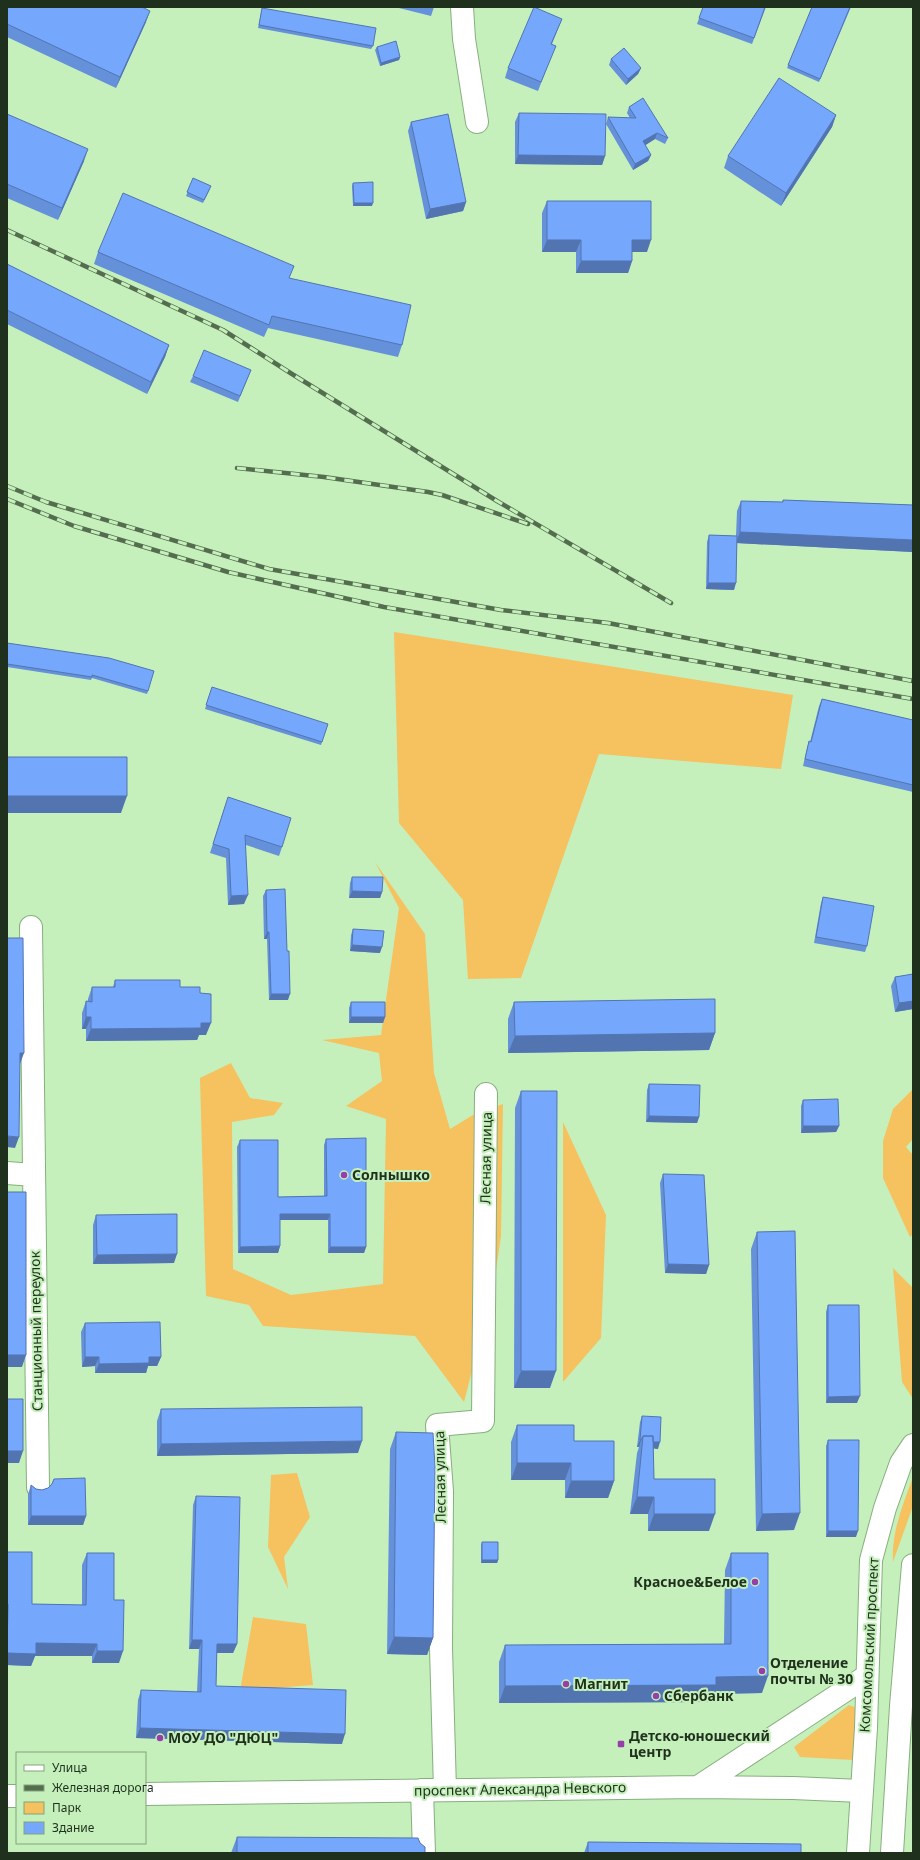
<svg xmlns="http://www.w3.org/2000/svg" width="920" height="1860" viewBox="0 0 920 1860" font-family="'Noto Sans',sans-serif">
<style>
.green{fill:#f6c15f}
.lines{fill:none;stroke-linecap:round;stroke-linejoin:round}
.minor-casing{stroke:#86af7e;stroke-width:24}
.secondary-casing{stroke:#86af7e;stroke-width:24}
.primary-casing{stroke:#86af7e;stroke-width:24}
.minor{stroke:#fff;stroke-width:22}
.secondary{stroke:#fff;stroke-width:22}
.primary{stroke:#fff;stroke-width:22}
.rail-casing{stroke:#546d4f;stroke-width:4.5}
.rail{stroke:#c5f0bc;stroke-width:3;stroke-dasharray:9;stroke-linecap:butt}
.wall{fill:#6590da}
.shaded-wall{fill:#5275b1}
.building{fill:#75a7fd;stroke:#5275b1}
.poi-dot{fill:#973ea9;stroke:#c5f0bc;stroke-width:1.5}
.labels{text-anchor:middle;stroke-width:4;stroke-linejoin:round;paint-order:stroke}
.street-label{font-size:14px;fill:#1f301c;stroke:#c5f0bc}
.poi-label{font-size:14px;font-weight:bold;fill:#1f301c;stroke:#c5f0bc;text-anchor:start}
</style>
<rect width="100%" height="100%" fill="#c5f0bc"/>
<!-- green -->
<path class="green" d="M394,632L793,695L781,769L599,754L521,978L468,979L463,900L399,823Z
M375,862L425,934L434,1073L450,1129L473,1115L503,1104L501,1236L493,1290L464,1402L415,1336L263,1326L249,1305L206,1296L200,1078L231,1063L250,1098L283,1103L274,1115L232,1122L233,1269L291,1295L383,1284L386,1119L346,1106L382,1081L379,1053L322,1040L381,1035L399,908Z
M913,1089V1139L906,1147L913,1155V1234L910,1237L883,1178V1141L893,1109Z
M563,1122L606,1215L601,1338L563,1382Z
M893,1268L913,1288V1399L902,1382Z
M297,1473L310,1517L284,1557L288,1589L268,1547L271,1475Z
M913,1477V1506L893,1562C891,1533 903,1504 913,1477Z
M253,1617L306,1624L313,1685L240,1691Z
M849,1705L862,1710L860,1749L853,1760L800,1757L794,1747Z"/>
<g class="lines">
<!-- minor casing -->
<g class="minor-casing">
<path id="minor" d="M462,7L464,39L477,122
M31,927L38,1487
M7,1173L34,1175
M424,1853L422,1790H445L441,1648L442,1491L437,1425L483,1421L486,1094"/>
</g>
<!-- secondary casing -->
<g class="secondary-casing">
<path id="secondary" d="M698,1787L867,1676
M145,1794L698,1787L793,1788L861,1791
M7,1796H17"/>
</g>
<!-- primary casing -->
<g class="primary-casing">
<path id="primary" d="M858,1853L866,1728L871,1560L885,1508L901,1463L913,1445
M892,1853L901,1706L913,1565"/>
</g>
<!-- minor -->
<use href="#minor" class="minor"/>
<!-- secondary -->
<use href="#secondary" class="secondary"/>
<!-- primary -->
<use href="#primary" class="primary"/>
<!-- rail casing -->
<g class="rail-casing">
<path id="rail" d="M7,230L223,330L292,374L497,501L671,603
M237,468L324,477L428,492L442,495L528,524
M7,486L46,502L269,569L501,610L608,623L913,681
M7,499L74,526L228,572L384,607L913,699"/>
</g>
<!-- rail -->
<use href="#rail" class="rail"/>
</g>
<!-- wall -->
<path class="wall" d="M7,7L146,22L116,88L7,37Z
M395,7H434L431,16Z
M703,7H766L752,44L697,24Z
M812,7H851L819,82L787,68Z
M262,8L373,46L371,49L258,28Z
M562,19L552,44V55L538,91L505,78L508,68Z
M377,47L400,57L399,60L380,66L375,50Z
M611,59L641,68L638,74L626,85L609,65Z
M629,107L668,138L665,144L655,139L645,145L651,155L648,161L633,170L606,124L608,117L630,118L627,113Z
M519,113L605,156L602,165L515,164V122Z
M7,114L84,161L58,220L7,198Z
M836,115L832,127L781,206L724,168L728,156Z
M411,122L466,202L463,211L426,219L408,131Z
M193,178L210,189L203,203L186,196Z
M353,183L372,206H353L352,186Z
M547,201L647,252H632V261L628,273H576V252H542V213Z
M98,252L290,278L402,345L398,357L268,328L264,337L94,264Z
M7,264L169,345L165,357L147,394L7,324Z
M251,370L238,402L190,382L193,376Z
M783,500L913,505V552L737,543L734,590L706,589L707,542L709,535L736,536L737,511L741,501L782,502Z
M7,643L148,691L147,694L92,678L91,680L7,667Z
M212,687L322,742L321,745L205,709Z
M822,699L913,720V792L803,766L807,748L809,741L810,742L819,706Z
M225,806L282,847L279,856L246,845L244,904L228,905L226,858L210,853Z
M352,877L382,892L380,898H349L350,883Z
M266,890L288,1000H269L267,939H264L263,896Z
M823,897L867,946L865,952L814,943L821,903Z
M353,929L380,953L350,951L351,935Z
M913,974V1009L895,1012L891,986L895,977Z
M115,980L180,987L200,993L206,1035H199L197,1040L86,1041V1029H82V1013L86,1001H88V999L92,987H113Z
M351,1002L385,1017L383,1023H349V1008Z
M514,1002L715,1033L709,1050L508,1053V1019Z
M649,1084L699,1117L697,1123L646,1122L647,1090Z
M521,1091L550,1388H514L515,1108Z
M803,1100L839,1126L836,1132L801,1133V1106Z
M326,1139L366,1247L364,1253H328V1220H280V1246L278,1253H238L237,1147L240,1140L278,1197L324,1196V1145Z
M663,1174L709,1265L706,1274L665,1273L660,1183Z
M96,1215L174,1263L93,1264V1225Z
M757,1232L794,1530L756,1531L751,1249Z
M828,1305L857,1403H826V1312Z
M85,1323L161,1357L157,1366H148L146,1373H95V1366L82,1367L81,1332Z
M161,1409L358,1453L157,1456V1421Z
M642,1416L658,1449L653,1448L654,1479L709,1531H648V1514H630L637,1453L639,1447H637L640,1422Z
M517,1425L574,1441L614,1481L608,1498H565V1480H511V1442Z
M396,1432L433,1638L427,1655L387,1654L390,1449Z
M828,1440L856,1537H826V1446Z
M54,1479L86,1516L83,1525H28V1494L31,1485L36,1489L42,1490L48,1488L51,1485Z
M196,1496L237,1644L233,1653H217L216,1686L342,1744L136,1738L138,1700L141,1690L197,1692L199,1649H189L193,1505Z
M482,1542L498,1560L497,1563H481V1545Z
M7,1552L32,1604L82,1605V1565L87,1553L119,1663H92V1656H35L31,1666L7,1665Z
M731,1553L762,1693L712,1694L709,1702L499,1703V1662L505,1645L724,1644L725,1570Z
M237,1837L420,1843L425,1853H231Z
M588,1842L801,1853H584Z"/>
<!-- shaded-wall -->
<path class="shaded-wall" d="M150,11L146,22L116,88L120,77Z
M400,57L399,60L380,66L381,63Z
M641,68L638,74L626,85L628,79Z
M836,115L832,127L781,206L786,193Z
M657,133L655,139L641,148L643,141Z
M88,149L84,161L58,220L62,208Z
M518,155L605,156L602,165L515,164Z
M651,155L648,161L633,170L635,164Z
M466,202L463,211L426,219L430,209Z
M354,203H373L372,206H353Z
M547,240H581L576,252H542Z
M632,240H651L647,252H628Z
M581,261H632L628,273H576Z
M169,345L165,357L147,394L151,382Z
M740,532L913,540V552L736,543Z
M708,583H736L734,590L706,589Z
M7,796H127L121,813H7Z
M352,891L382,892L380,898H349Z
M248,895L244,904L228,905L231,896Z
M267,932H269L267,939H264Z
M352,945L382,947L380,953L350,951Z
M271,994H290L288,1000H269Z
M913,1001V1009L895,1012L899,1003Z
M86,1017H91L86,1029H82Z
M351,1017H385L383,1023H349Z
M201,1023H211L206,1035H199L197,1040L86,1041L91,1029Z
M715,1033L709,1050L508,1053L515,1036Z
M20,1053H24L20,1064Z
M649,1116L699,1117L697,1123L646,1122Z
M803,1126H839L836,1132L801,1133Z
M7,1136L19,1137L15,1148L7,1147Z
M280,1214H330L328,1220H278Z
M280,1246L278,1253H238L240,1247Z
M330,1247H366L364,1253H328Z
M177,1254L174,1263L93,1264L97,1255Z
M668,1264L709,1265L706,1274L665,1273Z
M7,1355H26L22,1367H7Z
M85,1357H99L95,1366L82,1367Z
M149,1357H161L157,1366H148L146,1373H95L99,1364Z
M521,1371H556L550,1388H514Z
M860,1396L857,1403H826L828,1397Z
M640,1440H641L639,1447H637Z
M362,1441L358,1453L157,1456L161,1444Z
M643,1441L660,1442L658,1449L642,1447Z
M7,1451H23L19,1463H7Z
M517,1463H571L565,1480H511Z
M571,1481H614L608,1498H565Z
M637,1497H654L648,1514H630Z
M800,1513L794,1530L756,1531L762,1514Z
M654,1514H715L709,1531H648Z
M31,1516H86L83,1525H28Z
M828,1531H858L856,1537H826Z
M482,1560H498L497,1563H481Z
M394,1637L433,1638L427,1655L387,1654Z
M192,1640H202L199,1649H189Z
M36,1643L97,1644L92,1656H35L31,1666L7,1665V1653Z
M217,1644H237L233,1653H214Z
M97,1651H123L119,1663H92Z
M768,1676L762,1693L712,1694L709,1702L499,1703L505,1686L716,1677Z
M140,1728L345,1734L342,1744L136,1738Z"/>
<!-- building -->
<path class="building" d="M7,7H142L150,11L120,77L7,24Z
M534,7L562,19L551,44L556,46L541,82L508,68Z
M703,7H765L754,38L699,18Z
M812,7H850L820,79L788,65Z
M262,8L376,28L373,46L259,25Z
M396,41L400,57L381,63L377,47Z
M624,48L641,68L628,79L611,59Z
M779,78L836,115L786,193L728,156Z
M643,98L668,138L657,133L643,141L651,155L635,164L608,117L636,118L629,107Z
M519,113L606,114L605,156L518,155Z
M7,114L88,149L62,208L7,184Z
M448,114L466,202L430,209L411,122Z
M193,178L211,186L204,200L187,192Z
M373,182V203H354L353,183Z
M123,193L294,266L289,278L411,305L402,345L272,316L269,325L98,252Z
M547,201H651V240H632V261H581V240H547Z
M7,264L169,345L151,382L7,310Z
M204,350L251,370L240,396L193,376Z
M783,500L913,505V540L740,532L741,501L783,502Z
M709,535L737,536L736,583H708Z
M7,643L109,658L154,671L148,691L92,675V677L7,664Z
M212,687L328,724L322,742L206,705Z
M822,699L913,720V785L805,759L809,741L811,742Z
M7,757H127V796H7Z
M228,797L291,818L282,847L245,835L248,895L231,896L229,849L213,844Z
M352,877H383L382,892L352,891Z
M285,889L287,951H289L290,994H271L269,932H267L266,890Z
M823,897L874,906L867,946L816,937Z
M353,929L384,931L382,947L352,945Z
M7,938H23L24,1053H20L19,1137L7,1136Z
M913,974V1001L899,1003L895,977Z
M115,980H180V987H200V993L211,994V1023H201V1028L91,1029V1017H86V1001L92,1002V987H115Z
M715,999V1033L515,1036L514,1002Z
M351,1002H385V1017H351Z
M649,1084L700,1085L699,1117L649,1116Z
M521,1091H557L556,1371H521Z
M838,1099L839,1126H803V1100Z
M366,1138V1247H330V1214H280V1246L240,1247V1140H278V1197L327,1196L326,1139Z
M663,1174L704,1175L709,1265L668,1264Z
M7,1192H26V1355H7Z
M177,1214V1254L97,1255L96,1215Z
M795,1231L800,1513L762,1514L757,1232Z
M828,1305H859L860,1396L828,1397Z
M160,1322L161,1357H149V1363L99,1364V1357H85V1323Z
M7,1399H23V1451H7Z
M362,1407V1441L161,1444V1409Z
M642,1416L661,1417L660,1442H653V1436H643L641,1440H640Z
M517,1425H574V1441H614V1481H571V1463H517Z
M396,1432L433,1433L435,1466L433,1638L394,1637Z
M643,1436H653L654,1479H715V1514H654V1497H637Z
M828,1440H859L858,1531H828Z
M85,1478L86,1516H31V1485L36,1489L42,1490L48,1488L52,1484L54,1479Z
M196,1496L240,1497L237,1644H217L216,1686L346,1690L345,1734L140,1728L141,1690L201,1692L202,1640H192Z
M482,1542H498V1560H482Z
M7,1552H32V1604L86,1605L87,1553H114V1600H124L123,1651H97V1644L36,1643V1654L7,1653L8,1604H7Z
M731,1553H768V1676L716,1677V1685L505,1686V1645L731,1644Z
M237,1837L418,1838L420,1843L425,1847V1853H237Z
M588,1842L801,1844V1853H588Z"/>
<!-- markers -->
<g class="poi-dot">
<circle cx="344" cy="1175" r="4"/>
<circle cx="755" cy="1582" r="4"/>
<circle cx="762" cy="1671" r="4"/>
<circle cx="566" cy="1684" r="4"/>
<circle cx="656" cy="1696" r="4"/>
<circle cx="160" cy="1738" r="4"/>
<rect x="617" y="1740" width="8" height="8" rx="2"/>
</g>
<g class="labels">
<!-- street labels -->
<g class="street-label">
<text transform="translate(486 1158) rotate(-89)" y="5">Лесная улица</text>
<text transform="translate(36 1331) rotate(-91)" y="5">Станционный переулок</text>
<text transform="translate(440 1477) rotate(-91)" y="5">Лесная улица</text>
<text transform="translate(869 1645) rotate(-87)" y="5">Комсомольский проспект</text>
<text transform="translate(520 1789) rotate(-1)" y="5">проспект Александра Невского</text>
</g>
<!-- poi labels -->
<g class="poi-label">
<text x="352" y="1180">Солнышко</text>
<text x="747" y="1587" text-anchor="end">Красное&amp;Белое</text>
<text x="770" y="1668">Отделение<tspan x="770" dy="16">почты № 30</tspan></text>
<text x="574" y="1689">Магнит</text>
<text x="664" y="1701">Сбербанк</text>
<text x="629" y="1741">Детско-юношеский<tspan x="629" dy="16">центр</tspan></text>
<text x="168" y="1743">МОУ ДО "ДЮЦ"</text>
</g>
</g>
<!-- border -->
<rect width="920" height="1860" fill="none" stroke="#1f301c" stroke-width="16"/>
<!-- legend -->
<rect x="16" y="1752" width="130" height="92" fill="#c5f0bc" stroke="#83a37c"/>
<rect x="24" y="1765" width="20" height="6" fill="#ffffff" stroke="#83a37c"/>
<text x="52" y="1772" font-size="12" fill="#1f301c">Улица</text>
<rect x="24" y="1785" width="20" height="6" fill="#546d4f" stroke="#83a37c"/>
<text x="52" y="1792" font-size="12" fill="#1f301c">Железная дорога</text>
<rect x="24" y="1802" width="20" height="12" fill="#f6c15f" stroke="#83a37c"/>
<text x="52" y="1812" font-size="12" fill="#1f301c">Парк</text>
<rect x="24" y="1822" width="20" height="12" fill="#75a7fd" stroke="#83a37c"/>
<text x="52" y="1832" font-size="12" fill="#1f301c">Здание</text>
</svg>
